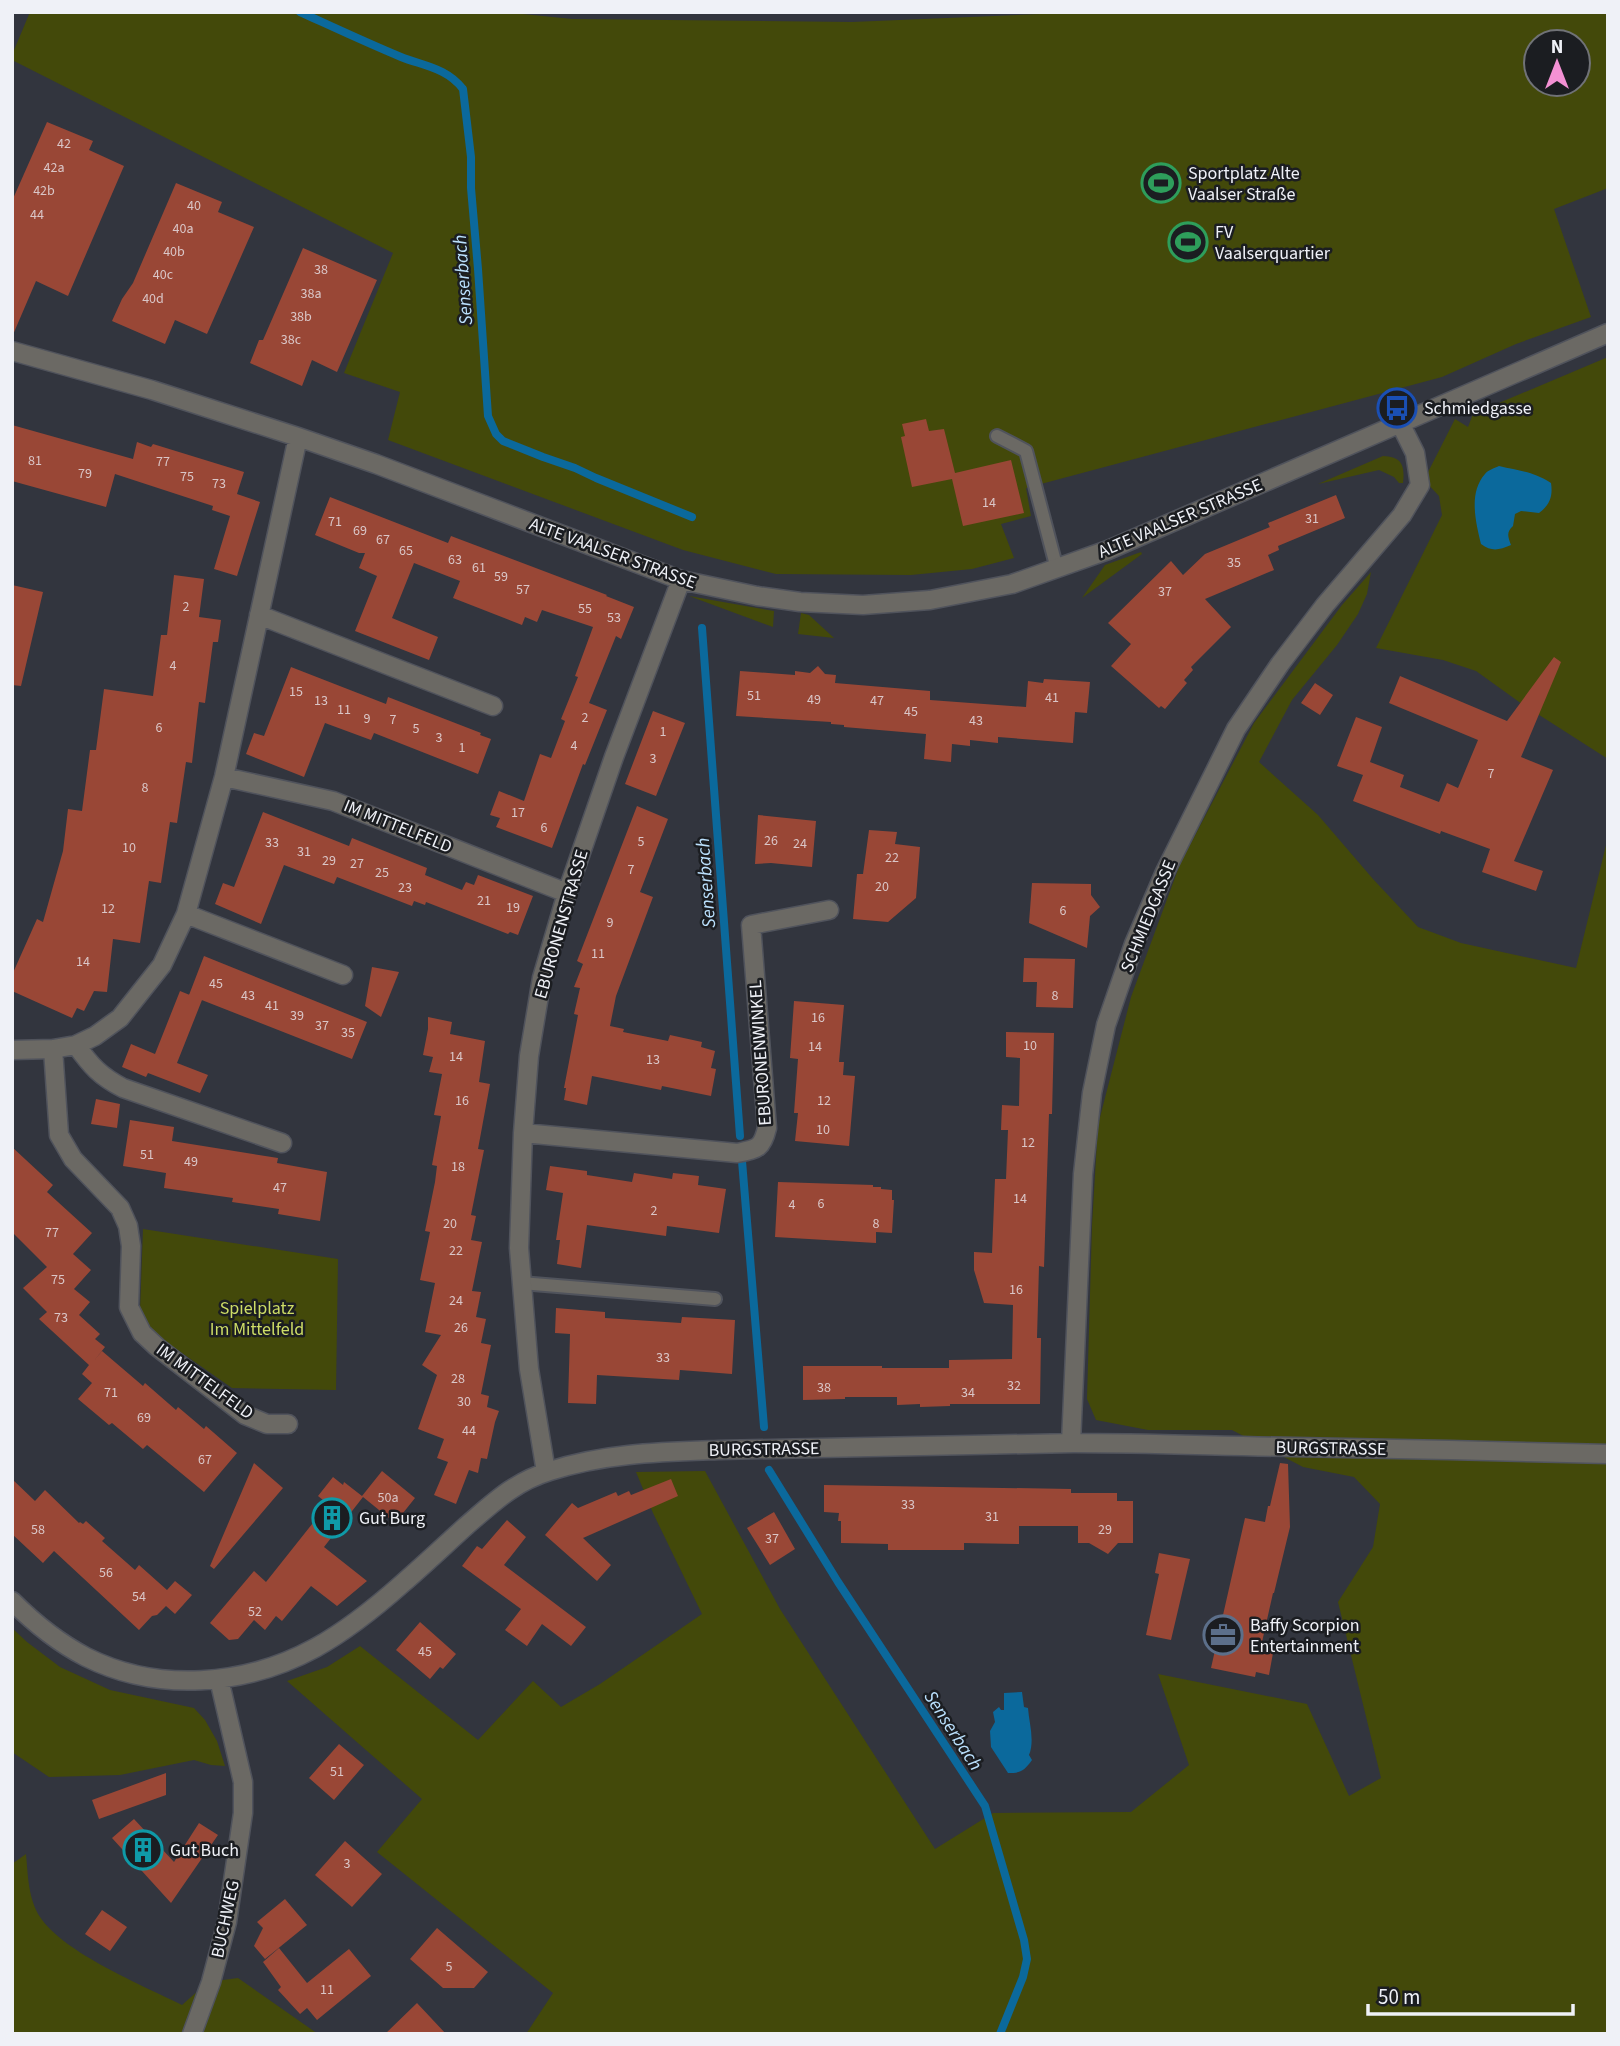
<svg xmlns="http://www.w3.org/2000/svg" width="1620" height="2046" viewBox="0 0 1620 2046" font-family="'Source Sans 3',sans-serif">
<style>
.green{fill:#43490a;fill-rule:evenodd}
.water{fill:#0b699c}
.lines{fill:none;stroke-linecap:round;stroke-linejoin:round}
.stream{stroke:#0b699c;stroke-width:8}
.building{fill:#994736}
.service-casing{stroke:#50535c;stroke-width:16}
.minor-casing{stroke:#50535c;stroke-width:21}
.service{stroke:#6b6964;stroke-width:12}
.minor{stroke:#6b6964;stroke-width:18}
.labels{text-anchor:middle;stroke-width:5;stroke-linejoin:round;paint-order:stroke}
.number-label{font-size:14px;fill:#dac6c7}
.poi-label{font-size:18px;fill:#eff1f7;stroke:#1b1d21;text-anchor:start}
.street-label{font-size:18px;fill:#eff1f7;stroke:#1b1d21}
.park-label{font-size:18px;fill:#cddc66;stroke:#1b1d21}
.water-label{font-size:19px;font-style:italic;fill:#bbe1fe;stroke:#1b1d21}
</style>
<rect width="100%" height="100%" fill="#32353e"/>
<!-- green -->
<path class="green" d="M30,12H503L572,19L852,22L1087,12H1608V188L1554,209L1591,317L1516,344L1442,377L1026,488L1031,516L1001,524L1014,558L972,569L911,575L776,574L683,550L388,440L400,392L344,373L393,253L12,60V55ZM1536,42H1578V84H1536Z
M1608,357V759L1522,704L1476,671L1443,660L1376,648L1442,515L1439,496L1424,480L1455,419L1468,427L1473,414Z
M1383,456C1402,457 1405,465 1403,483H1399L1394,477L1379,470L1318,484Z
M1141,552L1142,554L1082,598L1105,565Z
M1371,572L1367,594L1358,614L1337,645L1292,700L1259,762L1318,815L1373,879L1418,927L1461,943L1576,968L1608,837V2034H526L553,1993L377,1852L422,1799L287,1681L327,1667L360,1646L478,1740L533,1681L561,1707L600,1684L702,1614L653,1513L636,1472L705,1471L780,1609L935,1849L993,1813L1131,1812L1189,1765L1158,1674L1307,1704L1349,1796L1381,1778L1338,1602L1373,1547L1380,1504L1354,1477L1303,1467L1232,1430H1148L1096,1420L1087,1399L1092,1225L1098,1125L1131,997L1180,864L1254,723L1342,605Z
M689,596L774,611L773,627Z
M801,613L809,615L834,638L798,634Z
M143,1229L338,1259L336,1390L232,1388L152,1332L145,1323L140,1311Z
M12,1628L27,1642L60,1667L110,1690L194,1708L205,1720L217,1741L225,1766L211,1765L194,1760L120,1775L49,1777L12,1752Z
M26,1854C28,1875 28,1898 40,1917C64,1953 142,1985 182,2005L208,1982L238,1978L318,2034H12V1864Z"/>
<!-- water -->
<path class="water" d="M1499,466C1519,471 1533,471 1551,483C1553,496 1550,505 1539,513L1521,511L1515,514L1513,526C1506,532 1508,537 1511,545C1499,550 1492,552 1481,544C1476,523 1468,493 1485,474C1488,470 1495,468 1499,466Z
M1022,1692L1024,1707L1028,1708C1029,1723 1035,1740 1029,1755L1032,1760C1024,1771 1021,1773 1008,1773L991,1747L990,1731L995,1722L993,1712L999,1707L1001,1710H1004V1693Z"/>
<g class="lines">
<!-- stream -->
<path class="stream" d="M300,12C333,27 367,43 401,57C424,66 447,68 463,89L471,157V188L478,269L488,416L496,434L503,441L543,457L575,468L596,478L692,517
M702,628L740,1136
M742,1161L764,1427
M769,1470L838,1582L985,1806L1024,1940L1027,1959L1023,1977L1000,2034"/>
</g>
<!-- building -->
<path class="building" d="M47,122L93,141L89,150L124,166L68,296L36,281L12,337V201Z
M176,183L222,202L218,212L254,227L207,334L175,320L165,344L112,321L122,299L133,283Z
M303,248L377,280L337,372L312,360L302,386L250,363L259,340H263Z
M926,419L929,431L944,429L955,473L1011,460L1024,513L963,526L952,479L912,487L901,437L905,436L902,424Z
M12,425L133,459L137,442L151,447L153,444L244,472L237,494L260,502L237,576L214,569L230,516L212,510L213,506L115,474L106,507L12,481Z
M1336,495L1345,518L1278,546L1279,550L1268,555L1274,570L1205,599L1231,627L1191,667L1193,670L1184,680L1187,683L1165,709L1161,706L1159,708L1111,666L1131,644L1108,623L1171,561L1183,575L1205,554L1270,527L1274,537L1268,523Z
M330,497L448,543L451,536L607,595L606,596L634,607L621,639L616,636L589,703L607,710L585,765L583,764L552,848L496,827L500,818L490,815L499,791L524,801L540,754L551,758L565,721L561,719L578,677L575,676L593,627L542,610L537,622L525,617L522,625L453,598L460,581L414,563L392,618L438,637L429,660L355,631L377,576L359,568L365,553H359L315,535Z
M174,575L204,579L199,617L221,620L218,642H213L205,703L199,702L192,763L186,762L177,823L170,822L161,883L149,881L140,943L113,939L107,992L94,991L84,1011L77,1008L72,1018L12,991V975L37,919L43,922L63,851L68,809L82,811L90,750H96L104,689L153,696L161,635H167Z
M12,585L43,592L21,686L12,685Z
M1554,657L1561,662L1521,757L1553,770L1514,861L1543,871L1536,891L1482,872L1490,849L1441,831L1440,834L1353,801L1363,775L1337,766L1356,717L1382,727L1370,762L1404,775L1400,787L1439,802L1447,783L1458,788L1478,740L1389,703L1400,676L1507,721Z
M818,666L825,674L836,675L835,683L930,691V700L1026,707L1028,681L1043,683L1044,679L1090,682L1087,713L1075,712L1073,743L998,737V743L970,740V746L952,744L951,762L924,759L926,734L844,727V725L831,724V722L736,716L740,671L795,675V671L810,673Z
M291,667L386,704L388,697L481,733L480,735L491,739L478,774L374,733L371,740L325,723L304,777L246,754L254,733L264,736Z
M1315,683L1333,695L1320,715L1301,703Z
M653,711L685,723L656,796L625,784Z
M637,806L668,819L640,892L653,897L616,996L610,1026L624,1029L623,1032L668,1041L670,1035L702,1042L701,1047L715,1051L711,1068L716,1069L711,1096L662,1086L661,1090L592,1076L587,1105L564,1100L566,1088H564L578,1015L574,1014L580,988L574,987L583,964L577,961Z
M263,812L349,846L352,838L427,868L425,875L462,890L466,882L474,885L478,875L533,896L518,935L510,932L508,934L426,902L425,905L414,901L412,906L337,877L334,884L284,865L261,924L215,904L223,883L234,887Z
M758,815L816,821L812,867L771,863L755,864Z
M869,830L897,832L895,844L920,847L916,898L888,922L853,919L857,874H863Z
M1032,883L1091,884V895L1100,907L1090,916L1087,948L1029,923Z
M204,956L367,1022L352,1059L189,995Z
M1024,958L1075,959L1073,1008L1036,1007L1037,982H1023Z
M372,967L399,972L381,1017L365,1006Z
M180,991L202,1000L177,1063L208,1075L200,1093L148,1073L146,1077L122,1067L131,1044L155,1054Z
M794,1001L844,1005L839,1062H844L843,1075L855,1076L849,1146L795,1141L798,1113H794L798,1059L790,1058Z
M428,1017L452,1022L450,1034L485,1041L479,1082L490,1084L478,1149L484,1150L471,1215L476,1216L471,1240L482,1242L472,1291L481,1292L476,1317L486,1319L481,1343L491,1345L481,1394L489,1396L487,1407L499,1411L495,1422L487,1459L481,1458L478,1473L469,1470L456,1504L434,1495L448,1462L437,1458L444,1439L418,1429L437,1375L422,1365L441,1335L425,1332L435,1283L420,1280L430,1232L425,1231L435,1182L437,1166L432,1165L441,1116L434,1115L442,1074L429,1072L433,1057L423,1055L428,1029Z
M1006,1032L1054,1033L1052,1114H1049L1044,1267L1039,1266L1037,1338H1041L1040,1404H950V1406L920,1407V1404L897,1405V1397H845V1399L803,1400V1366H882V1368H949V1360L1012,1359L1013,1305L984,1303L974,1270V1252L992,1253L995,1179H1006L1008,1130H1001L1002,1105L1019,1106L1020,1058L1006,1057Z
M96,1099L120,1104L117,1128L91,1124Z
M130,1120L174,1127L172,1141L278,1158L277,1163L327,1172L320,1221L278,1214L279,1209L232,1202L233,1198L164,1188L166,1173L123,1166Z
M12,1147L53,1185L47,1192L92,1233L73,1254L91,1270L74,1289L90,1302L79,1315L100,1334L95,1339L105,1347L93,1362L102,1351L143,1386L145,1383L176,1410L178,1407L204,1429L206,1426L237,1453L204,1492L147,1445L143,1449L112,1423L109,1425L78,1399L92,1383L82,1374L89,1365L39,1319L47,1312L23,1288L47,1267L12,1232Z
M550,1166L587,1171V1175L632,1182L634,1173L672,1179L673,1173L699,1176L698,1185L726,1189L719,1233L667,1226L666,1236L587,1225L581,1268L557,1264L560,1240H556L563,1193L546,1190Z
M778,1182L873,1185V1187H881V1189L892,1190V1200H894L892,1233L876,1232V1243L775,1237Z
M556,1308L605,1312V1318L681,1323L682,1317L735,1320L732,1374L680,1370L679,1380L597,1375L596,1404L568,1403L570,1334L555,1333Z
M254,1463L283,1488L214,1569L210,1566Z
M1280,1463L1288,1464L1290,1527L1274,1593H1273L1260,1651L1273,1653L1269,1675L1256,1672L1255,1677L1211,1668L1245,1518L1265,1522L1268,1506H1270Z
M382,1471L415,1498L395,1523L363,1497L324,1547L367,1581L337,1606L311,1586L282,1621L276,1616L265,1630L254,1620L238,1639L229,1640L210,1623L254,1571L266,1582L328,1504L318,1496L333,1477L343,1485L344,1482L362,1496Z
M12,1479L35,1501L45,1490L79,1523L80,1522L83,1524L86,1521L105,1538L102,1541L135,1570L139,1565L167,1590L175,1581L192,1595L175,1614L166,1606L157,1615L152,1616L139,1630L54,1551L43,1563L12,1534Z
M671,1479L678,1496L583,1538L611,1565L597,1581L545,1535L572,1503L578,1508L616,1492L618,1496L629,1491L631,1495Z
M824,1485L1071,1489V1493H1117V1501H1133V1543H1118L1108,1554L1089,1543H1078V1526H1019V1544L964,1543V1550H888V1544L841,1543V1521H838L839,1513L824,1512Z
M774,1512L795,1549L770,1565L747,1528Z
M507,1520L526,1537L504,1565L586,1627L571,1646L542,1624L527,1646L505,1630L521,1609L462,1566L477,1546L482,1549Z
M1159,1553L1190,1559L1171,1640L1146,1635L1159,1574L1155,1573Z
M420,1622L456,1654L443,1669L440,1667L430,1679L396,1650Z
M339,1744L364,1765L334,1800L309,1778Z
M166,1773V1795L99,1819L92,1800Z
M134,1819L174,1862L199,1823L218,1835L171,1903L112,1838Z
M345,1841L382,1874L352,1907L315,1875Z
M285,1899L307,1925L265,1959L254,1946L263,1928L257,1922Z
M102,1910L127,1927L110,1951L85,1934Z
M437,1928L488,1972L474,1988H443L410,1959Z
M279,1948L307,1983L349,1949L371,1976L317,2020L307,2008L300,2014L278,1990L281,1987L263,1962Z
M417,2003L446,2034H385Z"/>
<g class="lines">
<!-- service casing -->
<g class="service-casing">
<path id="service" d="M997,436L1026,451L1057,569
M521,1283L715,1299"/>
</g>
<!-- minor casing -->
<g class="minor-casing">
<path id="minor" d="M12,351L152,390L298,437L376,464L681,580L757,596L800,602L863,605L930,600L1012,584L1108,550L1608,333
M259,615L493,706
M224,777L333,801L567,893
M186,914L343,975
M76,1045C91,1066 100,1076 123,1088L282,1143
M53,1049L59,1135L73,1159L120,1208L128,1226L131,1246L129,1307L142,1333L157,1347L245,1415L267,1424H288
M12,1050L53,1049L76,1045L95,1036L120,1018L162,965L186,914L224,777L298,437
M523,1133L737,1153C757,1149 762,1149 767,1128L751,925L829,910
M1071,1443L1083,1174L1092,1093L1106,1025L1134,944L1165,872L1236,729L1280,664L1325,605L1402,515L1420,485L1415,453L1400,423
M546,1472L529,1369L519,1248L523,1133L529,1056L542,978L567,893L614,757L681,580
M12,1601C34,1623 59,1643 86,1657C158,1693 245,1686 315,1648C346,1631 376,1607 403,1583C425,1564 445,1545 466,1526C494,1502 514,1482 550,1471C605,1453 661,1452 718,1450C769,1449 819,1448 870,1447C938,1446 1006,1444 1074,1443C1147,1443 1221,1446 1294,1447C1399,1449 1503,1451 1608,1454
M192,2034L211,1982L227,1922L243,1813V1782L219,1679"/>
</g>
<!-- service -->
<use href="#service" class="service"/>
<!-- minor -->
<use href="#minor" class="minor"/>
</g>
<!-- icons -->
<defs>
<g id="stadium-ring" transform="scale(2.0125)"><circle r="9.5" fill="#1b1d21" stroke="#2e9e5b" stroke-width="1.5"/><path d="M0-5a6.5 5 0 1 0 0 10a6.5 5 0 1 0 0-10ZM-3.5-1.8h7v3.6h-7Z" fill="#2e9e5b"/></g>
<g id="bus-ring" transform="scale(2.0125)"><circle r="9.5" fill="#1b1d21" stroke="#1a4fb4" stroke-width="1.5"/><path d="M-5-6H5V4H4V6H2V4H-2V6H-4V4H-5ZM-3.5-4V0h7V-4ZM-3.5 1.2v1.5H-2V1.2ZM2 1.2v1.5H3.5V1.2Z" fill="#1a4fb4"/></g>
<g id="building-ring" transform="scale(2.0125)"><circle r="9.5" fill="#1b1d21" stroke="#0f9aa8" stroke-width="1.5"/><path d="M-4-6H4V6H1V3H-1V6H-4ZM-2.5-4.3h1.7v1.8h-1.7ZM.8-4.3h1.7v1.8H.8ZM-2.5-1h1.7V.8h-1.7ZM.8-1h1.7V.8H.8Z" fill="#0f9aa8"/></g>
<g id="office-ring" transform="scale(2.0125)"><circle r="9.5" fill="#1b1d21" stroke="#5c6f8a" stroke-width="1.5"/><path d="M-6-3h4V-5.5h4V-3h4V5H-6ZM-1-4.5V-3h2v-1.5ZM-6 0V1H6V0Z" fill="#5c6f8a"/></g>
</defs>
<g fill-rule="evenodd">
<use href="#stadium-ring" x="1161" y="183"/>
<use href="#stadium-ring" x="1188" y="242"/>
<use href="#bus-ring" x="1397" y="408"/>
<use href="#building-ring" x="332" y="1518"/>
<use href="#office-ring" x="1223" y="1635"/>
<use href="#building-ring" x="143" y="1850"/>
</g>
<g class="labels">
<!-- number labels -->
<g class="number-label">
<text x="64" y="148">42</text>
<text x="54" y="172">42a</text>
<text x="44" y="195">42b</text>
<text x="194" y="210">40</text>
<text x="37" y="219">44</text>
<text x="183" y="233">40a</text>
<text x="174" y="256">40b</text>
<text x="321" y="274">38</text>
<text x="163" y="279">40c</text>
<text x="311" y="298">38a</text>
<text x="153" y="303">40d</text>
<text x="301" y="321">38b</text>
<text x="291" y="344">38c</text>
<text x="35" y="465">81</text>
<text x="163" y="466">77</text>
<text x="85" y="478">79</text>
<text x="187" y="481">75</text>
<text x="219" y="488">73</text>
<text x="989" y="507">14</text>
<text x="1312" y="523">31</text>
<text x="335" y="526">71</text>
<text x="360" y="535">69</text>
<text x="383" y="544">67</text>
<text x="406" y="555">65</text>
<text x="455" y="564">63</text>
<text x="1234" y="567">35</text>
<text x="479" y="572">61</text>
<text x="501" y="581">59</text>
<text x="523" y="594">57</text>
<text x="1165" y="596">37</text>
<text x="186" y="611">2</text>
<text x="585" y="613">55</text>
<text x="614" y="622">53</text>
<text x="173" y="670">4</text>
<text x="296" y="696">15</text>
<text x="754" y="700">51</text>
<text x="1052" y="702">41</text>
<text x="814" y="704">49</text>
<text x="321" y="705">13</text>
<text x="877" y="705">47</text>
<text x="344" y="714">11</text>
<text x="911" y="716">45</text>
<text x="585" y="722">2</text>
<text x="367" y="723">9</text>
<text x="393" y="724">7</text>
<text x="976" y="725">43</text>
<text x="159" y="732">6</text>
<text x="416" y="733">5</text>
<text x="663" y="736">1</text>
<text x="439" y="742">3</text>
<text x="574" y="750">4</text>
<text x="462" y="752">1</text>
<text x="653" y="763">3</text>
<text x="1491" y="778">7</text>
<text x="145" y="792">8</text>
<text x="518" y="817">17</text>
<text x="544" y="832">6</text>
<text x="771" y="845">26</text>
<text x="641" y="846">5</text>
<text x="272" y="847">33</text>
<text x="800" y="848">24</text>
<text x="129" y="852">10</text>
<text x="304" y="856">31</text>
<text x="892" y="862">22</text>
<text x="329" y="865">29</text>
<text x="357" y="868">27</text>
<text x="631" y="874">7</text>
<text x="382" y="877">25</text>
<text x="882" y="891">20</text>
<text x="405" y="892">23</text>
<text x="484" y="905">21</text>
<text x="513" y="912">19</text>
<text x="108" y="913">12</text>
<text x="1063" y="915">6</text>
<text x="610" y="927">9</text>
<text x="598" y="958">11</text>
<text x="83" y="966">14</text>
<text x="216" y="988">45</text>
<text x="248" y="1000">43</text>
<text x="1055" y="1000">8</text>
<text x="272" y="1010">41</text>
<text x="297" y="1020">39</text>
<text x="818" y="1022">16</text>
<text x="322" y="1030">37</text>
<text x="348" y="1037">35</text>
<text x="1030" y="1050">10</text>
<text x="815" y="1051">14</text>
<text x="456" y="1061">14</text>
<text x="653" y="1064">13</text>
<text x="462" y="1105">16</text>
<text x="824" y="1105">12</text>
<text x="823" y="1134">10</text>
<text x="1028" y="1147">12</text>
<text x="147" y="1159">51</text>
<text x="191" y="1166">49</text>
<text x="458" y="1171">18</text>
<text x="280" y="1192">47</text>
<text x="1020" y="1203">14</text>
<text x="821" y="1208">6</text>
<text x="792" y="1209">4</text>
<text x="654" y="1215">2</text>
<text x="450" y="1228">20</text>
<text x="876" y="1228">8</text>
<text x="52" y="1237">77</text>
<text x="456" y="1255">22</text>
<text x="58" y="1284">75</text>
<text x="1016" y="1294">16</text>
<text x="456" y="1305">24</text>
<text x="61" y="1322">73</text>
<text x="461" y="1332">26</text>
<text x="663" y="1362">33</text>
<text x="458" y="1383">28</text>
<text x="1014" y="1390">32</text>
<text x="824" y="1392">38</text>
<text x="111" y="1397">71</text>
<text x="968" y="1397">34</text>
<text x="464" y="1406">30</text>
<text x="144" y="1422">69</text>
<text x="469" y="1435">44</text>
<text x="205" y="1464">67</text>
<text x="388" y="1502">50a</text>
<text x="908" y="1509">33</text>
<text x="992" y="1521">31</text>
<text x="38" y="1534">58</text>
<text x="1105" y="1534">29</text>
<text x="772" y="1543">37</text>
<text x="106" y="1577">56</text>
<text x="139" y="1601">54</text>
<text x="255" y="1616">52</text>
<text x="425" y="1656">45</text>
<text x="337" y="1776">51</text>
<text x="347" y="1868">3</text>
<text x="449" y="1971">5</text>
<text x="327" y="1994">11</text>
</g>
<!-- poi labels -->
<g class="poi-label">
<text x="1188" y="179">Sportplatz Alte<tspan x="1188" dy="21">Vaalser Straße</tspan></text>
<text x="1215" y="238">FV<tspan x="1215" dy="21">Vaalserquartier</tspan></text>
<text x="1424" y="414">Schmiedgasse</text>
<text x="359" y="1524">Gut Burg</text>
<text x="1250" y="1631">Baffy Scorpion<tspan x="1250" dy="21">Entertainment</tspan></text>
<text x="170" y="1856">Gut Buch</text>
</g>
<!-- street labels -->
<g class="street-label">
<text transform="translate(1180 518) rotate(-23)" y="6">ALTE VAALSER STRASSE</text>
<text transform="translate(613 553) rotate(20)" y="6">ALTE VAALSER STRASSE</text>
<text transform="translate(398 826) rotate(22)" y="6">IM MITTELFELD</text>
<text transform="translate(1148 916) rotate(-68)" y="6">SCHMIEDGASSE</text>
<text transform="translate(561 924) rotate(-74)" y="6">EBURONENSTRASSE</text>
<text transform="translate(760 1053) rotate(-94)" y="6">EBURONENWINKEL</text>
<text transform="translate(205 1381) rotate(36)" y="6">IM MITTELFELD</text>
<text transform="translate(1331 1448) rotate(1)" y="6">BURGSTRASSE</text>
<text transform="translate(764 1449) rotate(-1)" y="6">BURGSTRASSE</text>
<text transform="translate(225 1919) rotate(-78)" y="6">BUCHWEG</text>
</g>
<!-- park labels -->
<g class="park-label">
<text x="257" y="1314">Spielplatz<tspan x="257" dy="21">Im Mittelfeld</tspan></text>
</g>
<!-- water labels -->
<g class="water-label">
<text transform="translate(462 280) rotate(-94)" y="7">Senserbach</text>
<text transform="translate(705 883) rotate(-94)" y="7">Senserbach</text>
<text transform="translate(954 1730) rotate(57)" y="7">Senserbach</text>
</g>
</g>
<!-- border -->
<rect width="1620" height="2046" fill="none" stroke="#eff1f7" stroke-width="28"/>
<!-- north arrow -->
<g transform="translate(1557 63)"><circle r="33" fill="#1b1d21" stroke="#707277" stroke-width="2"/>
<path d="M0-5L12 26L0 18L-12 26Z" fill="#f491d4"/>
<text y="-10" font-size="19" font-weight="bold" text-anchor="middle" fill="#eff1f7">N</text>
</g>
<!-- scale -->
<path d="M1368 2004v10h205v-10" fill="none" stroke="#eff1f7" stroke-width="3.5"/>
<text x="1378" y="2004" font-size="21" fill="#eff1f7" stroke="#1b1d21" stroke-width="5" paint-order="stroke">50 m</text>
</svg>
